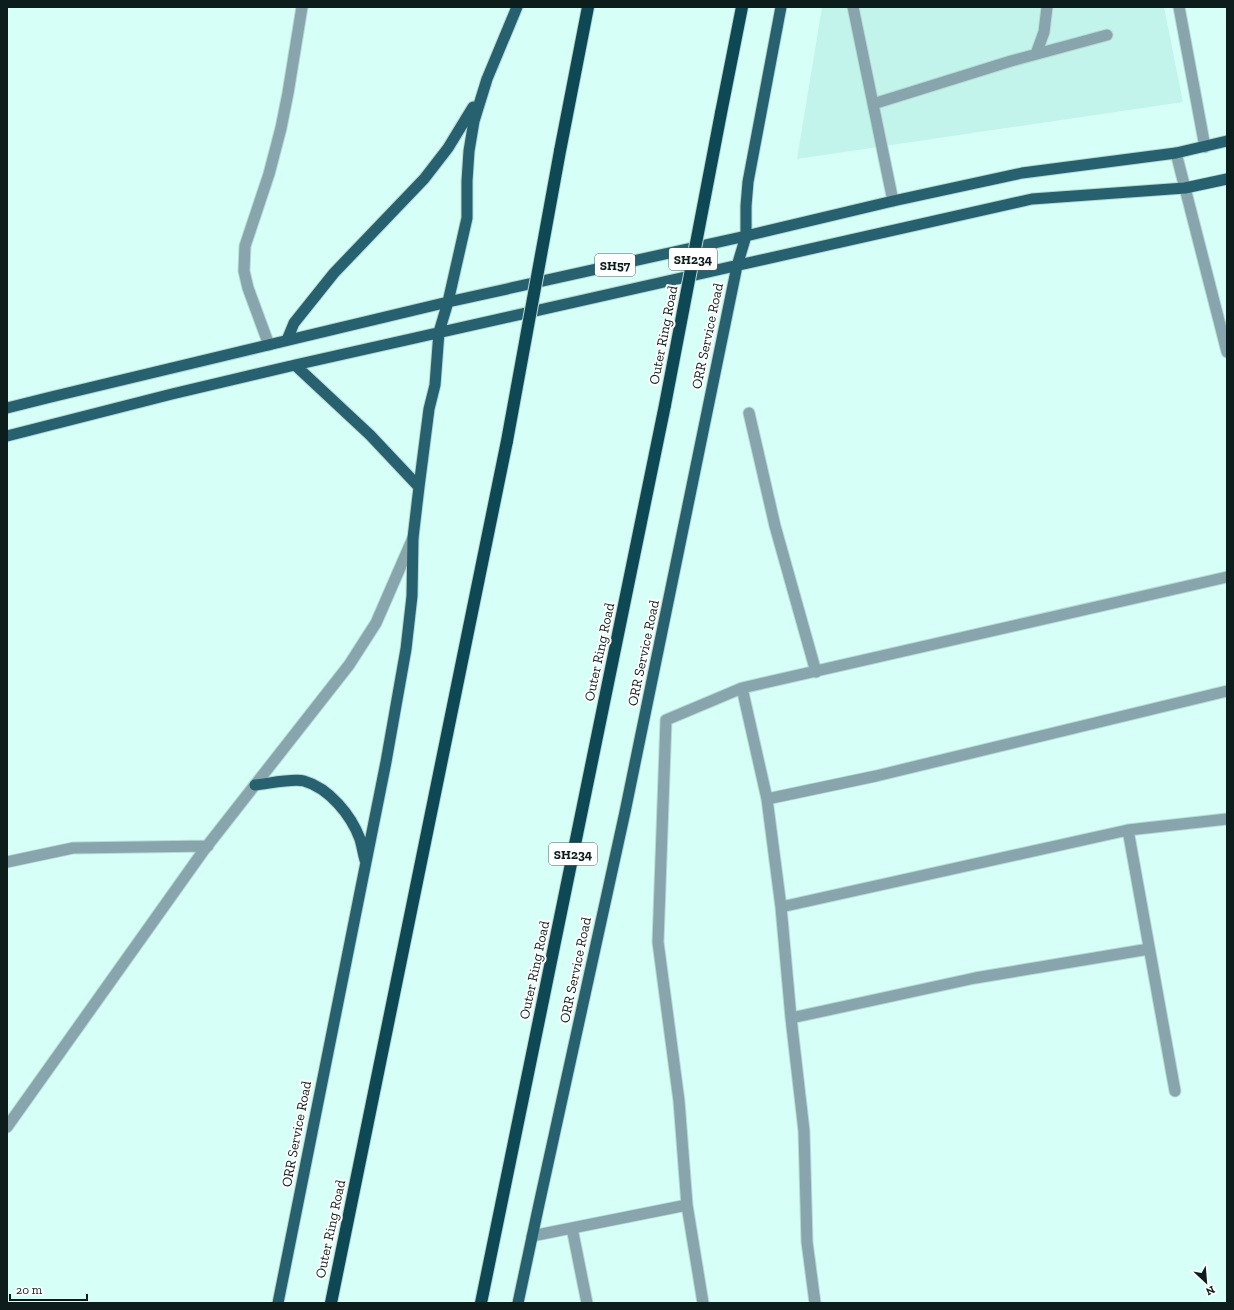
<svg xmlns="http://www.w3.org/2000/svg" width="1234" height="1310" viewBox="0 0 1234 1310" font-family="'Zilla Slab',serif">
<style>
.built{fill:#c2f4ec}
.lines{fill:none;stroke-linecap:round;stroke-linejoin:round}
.service-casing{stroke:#b6dbd5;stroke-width:13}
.minor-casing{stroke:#b6dbd5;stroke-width:13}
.primary-casing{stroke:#b6dbd5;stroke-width:13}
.motorway-casing{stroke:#b6dbd5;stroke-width:14}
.service{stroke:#88a4ac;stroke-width:11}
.minor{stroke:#88a4ac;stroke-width:11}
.primary{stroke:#27616f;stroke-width:11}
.motorway{stroke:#0e4855;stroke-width:12}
.motorway-bridge-casing{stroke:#b6dbd5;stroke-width:14;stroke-linecap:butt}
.motorway-bridge{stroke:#0e4855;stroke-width:12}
.labels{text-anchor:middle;stroke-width:4;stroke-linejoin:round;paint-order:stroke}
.shield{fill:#fff;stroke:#56615f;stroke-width:1}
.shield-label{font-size:13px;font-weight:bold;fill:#0d1d1b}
.street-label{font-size:14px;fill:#0d1d1b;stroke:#fff}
</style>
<rect width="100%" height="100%" fill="#d6fff8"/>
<!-- built -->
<path class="built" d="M822,7H1164L1183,102L797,159Z"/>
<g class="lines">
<!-- service casing -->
<g class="service-casing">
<path id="service" d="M853,7L893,201
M1036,54L1044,32L1047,7
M873,104L1011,61L1107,35
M269,345L248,288L244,271L245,246L269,174L281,128L288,93L302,7"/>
</g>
<!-- minor casing -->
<g class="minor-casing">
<path id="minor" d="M1179,7L1205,147
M1176,153L1227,352
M749,413L775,526L816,672
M742,688L767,799L781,907L791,1018L804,1131L807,1242L815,1303
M767,799L876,776L1227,691
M1128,830L1175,1091
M7,862L73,848L208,846
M781,907L1128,830L1227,819
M791,1018L975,978L1149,949
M7,1127L204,850L349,665L376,623L413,538
M572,1228L587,1303
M532,1236L687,1205
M703,1303L687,1205L679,1101L658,942L666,720L742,688L1227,577"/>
</g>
<!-- primary casing -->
<g class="primary-casing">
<path id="primary" d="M287,340L294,323L334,273L424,179L448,148L473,107
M295,365L370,435L419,487
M7,408L51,397L448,302L746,236L893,201L1022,173L1176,153L1227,141
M7,436L172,394L295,365L1032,199L1185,188L1227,179
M255,785C267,784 293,778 304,781C329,788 351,815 360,839C362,846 363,853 365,860
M278,1303L386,762L406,649L412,596L413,538L419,487L429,409L435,385L439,332L448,302L467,218V181L469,151L474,121L487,79L517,7
M518,1303L538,1209L625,812L737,266L746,236V206L748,182L781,7"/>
</g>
<!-- motorway casing -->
<g class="motorway-casing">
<path id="motorway" d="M721,113L742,7
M560,151L588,7
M331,1303L507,441
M481,1303L665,405"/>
</g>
<!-- service -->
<use href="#service" class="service"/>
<!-- minor -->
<use href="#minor" class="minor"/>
<!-- primary -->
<use href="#primary" class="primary"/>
<!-- motorway -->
<use href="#motorway" class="motorway"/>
<!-- motorway-bridge casing -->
<g class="motorway-bridge-casing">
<path id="motorway-bridge" d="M665,405L721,113
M507,441L560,151"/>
</g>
<!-- motorway-bridge -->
<use href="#motorway-bridge" class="motorway-bridge"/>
</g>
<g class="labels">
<!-- shield labels -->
<g class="shield">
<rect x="669" y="248" width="48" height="22" rx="3"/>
<rect x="595" y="254" width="40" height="22" rx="3"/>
<rect x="549" y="843" width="48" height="22" rx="3"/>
</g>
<g class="shield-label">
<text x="693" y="264">SH234</text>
<text x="615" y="270">SH57</text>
<text x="573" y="859">SH234</text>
</g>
<!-- street labels -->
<g class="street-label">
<text transform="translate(663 335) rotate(-79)" y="5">Outer Ring Road</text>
<text transform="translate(707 336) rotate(-78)" y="5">ORR Service Road</text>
<text transform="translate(599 652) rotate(-78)" y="5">Outer Ring Road</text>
<text transform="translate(643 653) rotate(-78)" y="5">ORR Service Road</text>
<text transform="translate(534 970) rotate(-78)" y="5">Outer Ring Road</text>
<text transform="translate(575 970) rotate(-78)" y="5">ORR Service Road</text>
<text transform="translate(296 1134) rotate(-79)" y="5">ORR Service Road</text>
<text transform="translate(330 1229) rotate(-78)" y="5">Outer Ring Road</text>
</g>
</g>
<!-- border -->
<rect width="1234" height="1310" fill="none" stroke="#0d1d1b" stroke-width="16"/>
<!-- north arrow -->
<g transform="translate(1206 1282) rotate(154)" stroke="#ffffff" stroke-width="3" paint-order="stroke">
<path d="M0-3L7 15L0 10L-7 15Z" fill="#0d1d1b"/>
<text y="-6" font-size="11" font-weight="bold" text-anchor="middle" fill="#0d1d1b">N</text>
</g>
<!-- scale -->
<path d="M10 1294v6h77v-6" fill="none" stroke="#0d1d1b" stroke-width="2"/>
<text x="16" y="1294" font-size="12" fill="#0d1d1b" stroke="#ffffff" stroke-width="3" paint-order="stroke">20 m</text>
</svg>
